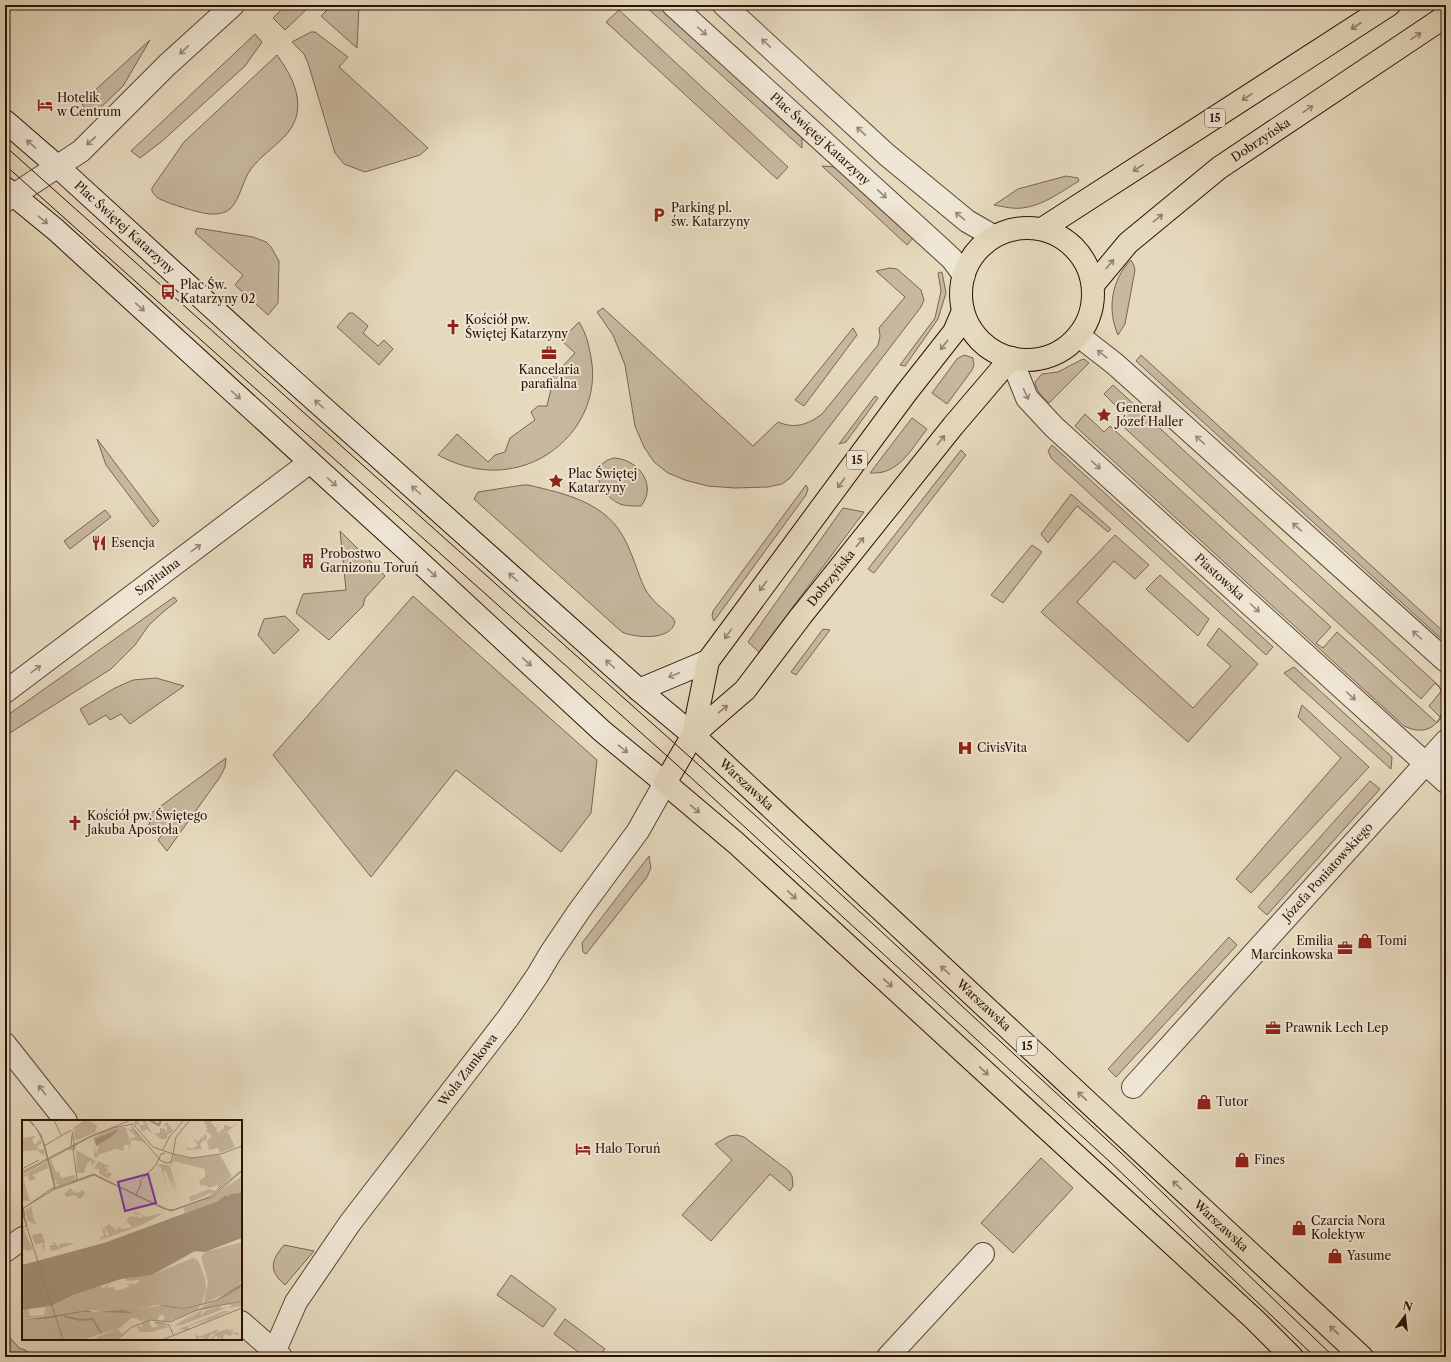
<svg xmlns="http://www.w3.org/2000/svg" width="1451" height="1362" viewBox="0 0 1451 1362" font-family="'Libre Caslon Text',serif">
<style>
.green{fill:#c7b89f;stroke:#7a6452}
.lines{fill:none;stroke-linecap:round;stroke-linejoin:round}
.street-casing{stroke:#5b4334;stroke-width:24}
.secondary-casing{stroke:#2d1106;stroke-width:24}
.primary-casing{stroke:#2d1106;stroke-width:24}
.street{stroke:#efe7d5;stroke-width:22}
.secondary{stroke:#efe7d5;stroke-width:22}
.primary{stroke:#e6dabe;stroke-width:22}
.tram{stroke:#2d1106;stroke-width:1}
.oneway{stroke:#93806b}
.oneway2{stroke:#988778}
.labels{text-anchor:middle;stroke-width:4;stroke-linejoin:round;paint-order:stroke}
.shield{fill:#efe7d5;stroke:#675144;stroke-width:1}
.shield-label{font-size:11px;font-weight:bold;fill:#2d1106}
.poi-label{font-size:12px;fill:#2d1106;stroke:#efe7d5;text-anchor:start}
.street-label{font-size:12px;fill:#2d1106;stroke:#efe7d5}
.inset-river{fill:none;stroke:#a7967f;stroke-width:2}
.inset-road{fill:none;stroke:#9c8a74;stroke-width:1}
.view{fill:#7b2cbf;fill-opacity:0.15;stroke:#7b2cbf;stroke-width:2}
.inset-edge{fill:none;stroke:#2d1106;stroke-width:2}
</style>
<rect width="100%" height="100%" fill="#e6dabe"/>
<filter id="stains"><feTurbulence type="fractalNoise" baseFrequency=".005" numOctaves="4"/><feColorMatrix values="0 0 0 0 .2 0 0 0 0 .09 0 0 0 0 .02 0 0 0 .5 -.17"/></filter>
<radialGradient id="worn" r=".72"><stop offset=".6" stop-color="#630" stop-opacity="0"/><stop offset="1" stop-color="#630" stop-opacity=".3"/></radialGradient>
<!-- green -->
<path class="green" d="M286,5H311L285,30L273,18Z
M332,5H359L357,48L321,16Z
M644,5H659L802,138V148Z
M619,10L788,167L777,179L606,22Z
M311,32H315L348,57L339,67L428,148L420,155L365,172L344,164L335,153L308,63L304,54L292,42Z
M255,34L262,42L245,66L161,142L140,158L131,151Z
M150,40L123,86L92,116L83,106L82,102Z
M277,55C296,81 310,113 282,139C272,149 260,157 251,169C242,181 241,198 230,209C225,213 219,214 213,214C204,215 166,203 158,198C155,196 153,193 152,191V188L184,142Z
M822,166L836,167L913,238L907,245Z
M1066,176L1078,178L1079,181C1062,191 1043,206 1022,208C1013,209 1004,207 994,205L1018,189Z
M197,228L253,237L266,242L271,247L279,261L278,303L268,315L235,285L243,275L195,233Z
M1131,260L1134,266L1135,270L1125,324L1118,335C1107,310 1111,280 1131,260Z
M890,268L897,269L921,290L924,300L921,307L790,478L782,484L768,487L735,488L708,486L685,480L668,473L654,462L644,447L635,426L625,365L613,335L597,312L603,308L753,446L778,422C795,429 807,425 822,414L878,345L880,336L879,328L905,297L876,271Z
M942,272L946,293L938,319L905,366L900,365L935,318L941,291L938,273Z
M349,313H353L368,326L363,333L378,346L384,340L393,349L379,365L337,327Z
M579,322C587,334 590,350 592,364C598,416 558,462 508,469C484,473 458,466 438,455L457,434L488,462L495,455L505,452L510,438L535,420L531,412L538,406H547L551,389L550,380L575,353L561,340Z
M853,328L857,335L804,406L795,400Z
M964,355L973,358L974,365L972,370L947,404L932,393L957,359Z
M1141,355L1446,634V643L1136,361Z
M1084,359L1089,363L1049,403C1042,396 1036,391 1035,382L1042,374L1058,372L1081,360Z
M1113,385L1439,686C1451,713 1434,741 1404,726L1075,426L1085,414L1104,432L1110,426L1331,627L1316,643L1323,648L1337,632L1437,723L1441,718L1429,706L1442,690L1435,683L1421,699L1116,420L1123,413L1104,394Z
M875,396L878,398L846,442L839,444Z
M912,418L927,429C915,444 903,467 883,472C879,473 874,473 870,473Z
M97,439L159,521L153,527L106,465Z
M1052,445L1273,647L1266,655L1052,459L1048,451Z
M961,450L966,455L874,573L868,569Z
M614,458C638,459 658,485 641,506C635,506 629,506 623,505C602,499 584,465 614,458Z
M523,485H528C567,494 609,503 627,544C634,558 638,575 645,589C651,600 664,610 673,618L675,622C671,641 635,638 622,632L474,499L478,492Z
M806,485L808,489L806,495L714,621L712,616L713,611Z
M1071,494L1111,529L1108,532L1077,506L1048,543L1041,534Z
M843,508L864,512L759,652L748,642Z
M105,510L111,517L70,549L64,541Z
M340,531L385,576L365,598L363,606L329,640L296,613L303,594L346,590Z
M1115,535L1149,565L1135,579L1114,561L1077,602L1193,708L1231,666L1207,645L1219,628L1258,664L1188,742L1041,612Z
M1032,545L1042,552L1003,603L991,595Z
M1160,575L1209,619L1198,636L1146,589Z
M413,596L597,760L591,813L561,852L456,770L371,877L273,755Z
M174,597L177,601L163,612L149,625L135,645L111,669L5,736V717Z
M285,616L299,630L274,654L258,635L264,619Z
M823,629L830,630L796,675L791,672Z
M1294,667L1392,757L1391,769L1284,673Z
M156,678L184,686L130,724L121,714L110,720L106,715L89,725L80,709L115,688L133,680Z
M1302,705L1369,767L1251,893L1236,879L1341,758L1298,717Z
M226,758L225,767L220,777L167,851L158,840L161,836V830L150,828L148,825L150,823L146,817Z
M1370,781L1380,789L1267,915L1258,907Z
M649,856L651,868L647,877L586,954L583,952L582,943Z
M1229,937L1237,945L1116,1077L1108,1069Z
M737,1135L744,1137L789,1171L792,1176L793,1186L790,1191L770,1174L711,1241L682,1215L732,1160L715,1144L729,1136Z
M1041,1158L1073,1188L1013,1253L981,1223Z
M284,1245L314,1251L285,1285C268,1270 271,1261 284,1245Z
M511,1275L556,1309L543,1327L497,1295Z
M565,1319L605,1349L599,1357H585L554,1334Z
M5,1332L19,1348L25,1350L34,1357H5Z"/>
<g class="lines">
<!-- street casing -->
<g class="street-casing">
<g id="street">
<path id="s1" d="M673,5L939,247L952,259L964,275"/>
<path d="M724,5L887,155L967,221L993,236"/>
<path d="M5,201L81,151L167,65L233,5"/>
<path d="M1079,336L1115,364L1446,661"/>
<path id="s2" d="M1011,358L1027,398L1054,427L1446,782"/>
<path id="s3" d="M5,692L310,462"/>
<path d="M5,1044L66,1121"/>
<path id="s4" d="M1133,1087L1446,741"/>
<path d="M5,1251L23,1238"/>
<path d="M241,1322L281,1357"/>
<path id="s5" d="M272,1357L296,1302L350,1223L508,1018L537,976L550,954L579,911L638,831L665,783"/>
<path d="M888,1357L983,1254"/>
</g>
</g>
<!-- secondary casing -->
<g class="secondary-casing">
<g id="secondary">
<path id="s6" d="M5,121L57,166L262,353L639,690L693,735"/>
<path d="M5,188L56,230L411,554L602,731L665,783"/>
<path d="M639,690L708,661"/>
</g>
</g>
<!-- primary casing -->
<g class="primary-casing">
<g id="primary">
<circle cx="1027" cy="294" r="66"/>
<path d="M1042,229L1389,5"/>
<path id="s7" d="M1093,285L1128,243L1219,168L1446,16"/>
<path d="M963,311L954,332L906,393L708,661L693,735L665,783L736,843L1255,1320L1292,1357"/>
<path id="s8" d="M693,735L1362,1357"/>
<path id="s9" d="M693,735L745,690L801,616L953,426L1011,358"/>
</g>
</g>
<!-- street -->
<use href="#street" class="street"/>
<!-- secondary -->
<use href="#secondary" class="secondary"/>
<!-- primary -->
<use href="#primary" class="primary"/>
<!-- tram -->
<path class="tram" d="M5,146L756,816L1119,1151L1334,1357
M5,165L676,764L1109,1161L1315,1357"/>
</g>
<!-- one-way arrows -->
<defs><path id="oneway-shaft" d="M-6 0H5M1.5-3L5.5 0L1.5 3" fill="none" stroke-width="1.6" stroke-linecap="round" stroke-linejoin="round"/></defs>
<g class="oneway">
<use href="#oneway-shaft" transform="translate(1356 26) rotate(147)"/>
<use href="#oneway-shaft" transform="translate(1416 36) rotate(-34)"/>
<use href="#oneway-shaft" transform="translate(1247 97) rotate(147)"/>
<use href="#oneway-shaft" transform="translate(1308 109) rotate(-34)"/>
<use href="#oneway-shaft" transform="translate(1138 168) rotate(147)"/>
<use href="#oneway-shaft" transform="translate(1158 218) rotate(-39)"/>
<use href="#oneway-shaft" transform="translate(1110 264) rotate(-50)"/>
<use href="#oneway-shaft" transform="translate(944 345) rotate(128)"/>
<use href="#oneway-shaft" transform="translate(941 440) rotate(-51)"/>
<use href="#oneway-shaft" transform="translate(841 483) rotate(127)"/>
<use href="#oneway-shaft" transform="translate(860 542) rotate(-51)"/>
<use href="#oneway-shaft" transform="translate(763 586) rotate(127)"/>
<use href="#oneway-shaft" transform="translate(728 634) rotate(126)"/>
<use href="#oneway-shaft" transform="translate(723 709) rotate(-40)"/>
<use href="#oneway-shaft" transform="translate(695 809) rotate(40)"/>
<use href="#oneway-shaft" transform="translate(792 895) rotate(43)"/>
<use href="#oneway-shaft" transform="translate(945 970) rotate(-137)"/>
<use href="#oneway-shaft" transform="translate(888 983) rotate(43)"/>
<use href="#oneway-shaft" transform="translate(984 1071) rotate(43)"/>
<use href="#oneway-shaft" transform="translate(1082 1096) rotate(-137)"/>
<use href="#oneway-shaft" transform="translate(1177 1185) rotate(-137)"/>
<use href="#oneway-shaft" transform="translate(1334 1330) rotate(-137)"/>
</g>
<g class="oneway2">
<use href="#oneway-shaft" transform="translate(702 31) rotate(42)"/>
<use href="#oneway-shaft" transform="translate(766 43) rotate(-137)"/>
<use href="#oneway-shaft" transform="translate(184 50) rotate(137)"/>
<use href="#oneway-shaft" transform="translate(861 131) rotate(-137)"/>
<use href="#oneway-shaft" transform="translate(91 141) rotate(137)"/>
<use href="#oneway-shaft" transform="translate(31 144) rotate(-139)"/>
<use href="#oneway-shaft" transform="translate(882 194) rotate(43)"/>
<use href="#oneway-shaft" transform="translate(960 216) rotate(-140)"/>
<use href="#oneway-shaft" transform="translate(43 220) rotate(40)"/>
<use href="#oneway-shaft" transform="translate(140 307) rotate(42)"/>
<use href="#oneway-shaft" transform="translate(1102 354) rotate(-142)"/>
<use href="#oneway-shaft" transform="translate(1026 394) rotate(64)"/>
<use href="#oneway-shaft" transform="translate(236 395) rotate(42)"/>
<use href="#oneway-shaft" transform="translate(319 404) rotate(-138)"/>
<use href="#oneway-shaft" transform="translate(1200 440) rotate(-138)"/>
<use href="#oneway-shaft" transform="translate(1096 465) rotate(42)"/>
<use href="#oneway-shaft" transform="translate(332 482) rotate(42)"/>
<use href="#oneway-shaft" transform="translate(416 490) rotate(-138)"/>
<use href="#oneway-shaft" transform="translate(1297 527) rotate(-138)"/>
<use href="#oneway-shaft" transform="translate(196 548) rotate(-37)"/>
<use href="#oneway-shaft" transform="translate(432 573) rotate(43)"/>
<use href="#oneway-shaft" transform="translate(513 577) rotate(-138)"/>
<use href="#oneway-shaft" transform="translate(1255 608) rotate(42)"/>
<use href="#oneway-shaft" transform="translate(1417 635) rotate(-138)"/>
<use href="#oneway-shaft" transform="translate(527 662) rotate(43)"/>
<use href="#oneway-shaft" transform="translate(610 664) rotate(-138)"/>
<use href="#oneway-shaft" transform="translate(36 669) rotate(-37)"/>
<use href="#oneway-shaft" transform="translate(674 675) rotate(158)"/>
<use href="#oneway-shaft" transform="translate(1351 696) rotate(42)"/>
<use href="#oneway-shaft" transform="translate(623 749) rotate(39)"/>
<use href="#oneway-shaft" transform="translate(42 1090) rotate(-128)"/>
</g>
<!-- icons -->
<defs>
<g id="hotel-bare" transform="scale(1.2)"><path d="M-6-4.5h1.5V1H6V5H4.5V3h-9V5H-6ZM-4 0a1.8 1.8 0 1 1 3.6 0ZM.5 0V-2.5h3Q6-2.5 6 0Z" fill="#8f2418" stroke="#efe7d5" stroke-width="2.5" paint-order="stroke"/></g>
<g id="parking-bare" transform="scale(1.2)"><path d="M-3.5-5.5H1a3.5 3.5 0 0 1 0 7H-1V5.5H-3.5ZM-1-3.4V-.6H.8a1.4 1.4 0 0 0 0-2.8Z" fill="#8f2418" stroke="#efe7d5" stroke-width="2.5" paint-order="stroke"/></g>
<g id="bus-bare" transform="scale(1.2)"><path d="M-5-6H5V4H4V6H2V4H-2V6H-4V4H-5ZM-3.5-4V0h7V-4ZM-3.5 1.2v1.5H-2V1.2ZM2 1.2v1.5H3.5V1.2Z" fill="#8f2418" stroke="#efe7d5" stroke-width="2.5" paint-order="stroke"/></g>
<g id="church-bare" transform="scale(1.2)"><path d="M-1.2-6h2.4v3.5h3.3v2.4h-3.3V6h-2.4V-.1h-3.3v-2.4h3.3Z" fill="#8f2418" stroke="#efe7d5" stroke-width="2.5" paint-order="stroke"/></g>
<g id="office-bare" transform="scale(1.2)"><path d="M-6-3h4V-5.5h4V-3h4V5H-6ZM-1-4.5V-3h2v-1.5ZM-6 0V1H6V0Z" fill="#8f2418" stroke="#efe7d5" stroke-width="2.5" paint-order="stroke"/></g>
<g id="sight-bare" transform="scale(1.2)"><path d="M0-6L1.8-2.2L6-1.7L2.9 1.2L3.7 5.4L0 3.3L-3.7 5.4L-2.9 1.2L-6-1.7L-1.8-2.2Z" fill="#8f2418" stroke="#efe7d5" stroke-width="2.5" paint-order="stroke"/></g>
<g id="restaurant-bare" transform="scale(1.2)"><path d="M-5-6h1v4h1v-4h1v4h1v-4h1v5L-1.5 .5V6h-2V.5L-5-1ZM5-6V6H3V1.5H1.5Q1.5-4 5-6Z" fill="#8f2418" stroke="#efe7d5" stroke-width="2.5" paint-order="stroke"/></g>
<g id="building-bare" transform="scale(1.2)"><path d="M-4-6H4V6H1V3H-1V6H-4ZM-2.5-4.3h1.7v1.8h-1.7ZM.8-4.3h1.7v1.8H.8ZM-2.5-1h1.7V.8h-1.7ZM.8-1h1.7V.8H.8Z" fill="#8f2418" stroke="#efe7d5" stroke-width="2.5" paint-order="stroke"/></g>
<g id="hospital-bare" transform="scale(1.2)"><path d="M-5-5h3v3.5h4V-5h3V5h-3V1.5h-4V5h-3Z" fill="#8f2418" stroke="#efe7d5" stroke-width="2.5" paint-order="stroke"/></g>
<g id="shop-bare" transform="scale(1.2)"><path d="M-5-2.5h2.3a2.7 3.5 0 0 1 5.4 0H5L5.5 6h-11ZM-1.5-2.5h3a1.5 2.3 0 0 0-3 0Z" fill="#8f2418" stroke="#efe7d5" stroke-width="2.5" paint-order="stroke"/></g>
</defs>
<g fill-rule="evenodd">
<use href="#hotel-bare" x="45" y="105"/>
<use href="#parking-bare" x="659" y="215"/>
<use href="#bus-bare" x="168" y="292"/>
<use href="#church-bare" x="453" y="327"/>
<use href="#office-bare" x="549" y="353"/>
<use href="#sight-bare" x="1104" y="415"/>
<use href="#sight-bare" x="556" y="481"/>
<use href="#restaurant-bare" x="99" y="543"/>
<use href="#building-bare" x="308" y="561"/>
<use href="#hospital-bare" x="965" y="748"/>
<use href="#church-bare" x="75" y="823"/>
<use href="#shop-bare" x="1365" y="941"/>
<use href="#office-bare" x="1345" y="948"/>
<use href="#office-bare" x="1273" y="1028"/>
<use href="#shop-bare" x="1204" y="1102"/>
<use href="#hotel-bare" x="583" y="1149"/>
<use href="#shop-bare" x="1242" y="1160"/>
<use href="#shop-bare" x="1299" y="1228"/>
<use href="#shop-bare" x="1335" y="1256"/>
</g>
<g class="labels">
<!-- shield labels -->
<g class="shield">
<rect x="1205" y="109" width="20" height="18" rx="3"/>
<rect x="847" y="451" width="20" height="18" rx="3"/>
<rect x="1017" y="1037" width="20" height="18" rx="3"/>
</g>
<g class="shield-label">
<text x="1215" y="122">15</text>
<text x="857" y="464">15</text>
<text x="1027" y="1050">15</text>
</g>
<!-- poi labels -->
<g class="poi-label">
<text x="57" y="102">Hotelik<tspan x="57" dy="14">w Centrum</tspan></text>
<text x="671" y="212">Parking pl.<tspan x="671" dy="14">św. Katarzyny</tspan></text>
<text x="180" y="289">Plac Św.<tspan x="180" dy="14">Katarzyny 02</tspan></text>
<text x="465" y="324">Kościół pw.<tspan x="465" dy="14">Świętej Katarzyny</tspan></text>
<text x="549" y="374" text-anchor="middle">Kancelaria<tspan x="549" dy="14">parafialna</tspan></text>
<text x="1116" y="412">Generał<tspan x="1116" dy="14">Józef Haller</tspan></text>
<text x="568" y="478">Plac Świętej<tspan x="568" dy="14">Katarzyny</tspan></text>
<text x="111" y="547">Esencja</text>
<text x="320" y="558">Probostwo<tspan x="320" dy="14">Garnizonu Toruń</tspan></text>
<text x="977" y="752">CivisVita</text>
<text x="87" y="820">Kościół pw. Świętego<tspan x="87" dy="14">Jakuba Apostoła</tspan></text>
<text x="1333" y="945" text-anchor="end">Emilia<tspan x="1333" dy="14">Marcinkowska</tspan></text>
<text x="1377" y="945">Tomi</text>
<text x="1285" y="1032">Prawnik Lech Lep</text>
<text x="1216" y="1106">Tutor</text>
<text x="595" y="1153">Halo Toruń</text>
<text x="1254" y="1164">Fines</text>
<text x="1311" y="1225">Czarcia Nora<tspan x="1311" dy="14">Kolektyw</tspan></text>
<text x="1347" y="1260">Yasume</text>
</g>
<!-- street labels -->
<g class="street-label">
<text dy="4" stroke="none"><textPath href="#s1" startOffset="199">Plac Świętej Katarzyny</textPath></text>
<text dy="4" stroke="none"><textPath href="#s7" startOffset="223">Dobrzyńska</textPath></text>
<text dy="4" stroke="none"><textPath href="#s6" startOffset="160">Plac Świętej Katarzyny</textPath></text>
<text dy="4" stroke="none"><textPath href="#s3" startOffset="191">Szpitalna</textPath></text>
<text dy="4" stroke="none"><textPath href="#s2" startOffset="306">Piastowska</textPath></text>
<text dy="4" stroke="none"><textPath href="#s9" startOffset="210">Dobrzyńska</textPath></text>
<text dy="4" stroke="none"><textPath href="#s8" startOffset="73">Warszawska</textPath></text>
<text dy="4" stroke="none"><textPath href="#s4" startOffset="290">Józefa Poniatowskiego</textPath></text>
<text dy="4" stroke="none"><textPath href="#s8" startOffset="397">Warszawska</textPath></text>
<text dy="4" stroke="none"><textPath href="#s5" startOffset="349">Wola Zamkowa</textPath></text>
<text dy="4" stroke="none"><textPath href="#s8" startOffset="721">Warszawska</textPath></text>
</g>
</g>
<!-- overview -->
<g transform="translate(22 1120)">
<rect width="220" height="220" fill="#e6dabe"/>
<path d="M66,0L75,6L73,12L80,10L55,20L52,19V10ZM112,0H116L118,6L123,4L119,0H123L130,14L125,9L120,12L116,4L113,6ZM181,0H191L189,3L194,8L198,4L194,10L197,13L201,8L202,11V5L209,7L216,3L206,11L195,15L206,12L213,27L198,33L196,28L187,30L185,21L190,16L184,11H187L184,10L186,8H183L185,6ZM145,2L151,11L145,15V19H139L132,13H138V8L143,9L145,14V6H142ZM101,7L113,10L124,25L121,22L109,20L108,30V18L114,17L105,8L104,10L107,17L108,24L107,31V25H102V31L94,29L76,35L75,38L72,37V26L74,34L77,26H74L71,18L62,22L89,9ZM183,13L184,15L185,18L184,19L185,21L182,20L178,24L180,29L165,30L164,27L169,29V26L170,29L176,25L172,20L174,19H176L173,20L176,22L180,16L181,19ZM14,16L10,20L13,25L18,19L20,23L15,26L16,29L22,30V36L15,30L0,31V18ZM54,30L74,41L70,46L69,40L65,44L62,53H55ZM153,35L166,38L198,35L210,56L195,70L196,65L188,68L183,65L179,66L177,61L183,57V49L152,41L149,44L150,48L148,45ZM29,39L34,52L37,51L39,58L52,55L53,60L37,65L33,63L35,61L32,60L27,40ZM76,41L89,47H83L86,50L88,48L82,55L87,52L90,54L87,58L90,60L77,54V49H72ZM25,42L26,48L10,55L15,59L7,61L6,54L1,58L8,81H0V56ZM139,44L145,45L148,47L156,76L145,46L153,73L144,51H141L146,73L139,47L135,46ZM220,56V70L217,73L163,93L161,88L184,80ZM49,68L53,74L54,71L56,73L61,70L63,74L58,79L52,75L45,77L42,74ZM187,69L194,71L161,85L169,82L167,77ZM9,86L12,100L15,105L6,101L3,90ZM111,92L117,93L121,95L123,97L141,93L122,104L76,121L81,118H76L82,116L79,108L83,116L81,118L83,117L79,105L82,109L83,107L84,116L87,115L83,107L87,104L95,111L96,107L102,109L110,107L105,101L104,103L100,107L108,96L120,98L121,95L113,94L114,96ZM0,109H4L2,111L11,129L7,131L0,129ZM20,113L23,123L13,124L10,115ZM28,122L34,123L36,127L38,125L36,124H41L37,123H53L32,131L28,130V131H21L20,124L23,125L22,131H28V125H34ZM220,122L219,162L209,171L182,183L186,162L179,137L183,132ZM171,138L176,140L183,158L184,170L180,183L161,188L134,185L108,192L66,190L0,199L2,189H6L8,196L22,195L23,188L51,175L78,166L82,168L87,164L86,168L92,167L93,170H98L111,165L106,166L105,163L108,165L110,162L111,165L117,162V160L105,161L103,158L130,155ZM220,166V180L178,190L181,186L195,181ZM220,181V186L204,188L157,206L160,204L152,206L176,191L161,203L178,191H180L179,195L185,190L199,186L198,188H206L210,185H205ZM137,186L160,189L178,186L176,190L148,201L139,203L143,196L138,195L135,200L118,201L114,198H109L98,208L60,220H0V200L24,199L61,192L106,193ZM202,191H208L170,208L187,199L165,207L168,208L165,210L151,212L161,211L164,207L162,210L157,209ZM127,201L130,208L137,205L132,204L133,202L147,207L130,212H118L115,206L121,207L120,203ZM96,209L100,214L93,220H74L75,218L68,220ZM196,209L194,214L189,216L193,214H189L188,218L186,216L187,220L196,212L206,209L208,212L210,209L211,213L215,212L217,216L210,213L209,216L202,214L201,220L198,217L196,220L195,216L191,217L193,220H182V217L174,219L173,213L177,217Z" fill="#c7b89f"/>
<path d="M97,9L89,17L74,26L73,19ZM220,70V118L183,132L173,131L130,155L99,159L51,175L29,186L0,190V145L82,123L196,81L204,75L206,77L208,74L217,73ZM220,163L218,168L195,181L168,188L160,189L137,186L107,193L61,192L24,199L0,200L65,190L71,192L101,190L108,192L141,185L161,188L194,180Z" fill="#a7967f"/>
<path class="inset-river" d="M127,0L137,5L139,0M77,125L86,162M42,196L58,200L71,199L79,213"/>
<path class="inset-road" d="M6,0L14,8L22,23L33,66L31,69M8,0L19,15M32,0L39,15M168,0L154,17L151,34L170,38L199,34L220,26M109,6L139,41L145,43L149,42L151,34L131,27L111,4M51,9L65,0M19,14L33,69M22,26L49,10M49,27L50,15M47,29H53L50,11M140,31L148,16L162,0M0,49L17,40M0,52L67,17L109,0M0,54L68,17L91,8L111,4M52,62L55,59L51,28L54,23M119,64L114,75L149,91L190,77L220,51M119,64L118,61L134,45L139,34L143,33M0,83L3,96M0,88L5,105L0,108M0,89L31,70L72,55L114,75M0,92L41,220M1,92L2,88L29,69L72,54L142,89L151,90L187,77L220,50M134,202L147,205L151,214M94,220L110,207L128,200L148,202L175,190L220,181M140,220L220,188"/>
<path class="view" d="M126,54L134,83L103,91L96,62Z"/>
<rect width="220" height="220" class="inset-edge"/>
</g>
<!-- margin -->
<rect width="1451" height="1362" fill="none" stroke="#e6dabe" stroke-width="20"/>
<rect x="6" y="6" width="1439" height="1350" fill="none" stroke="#2d1106" stroke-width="2"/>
<rect x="10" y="10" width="1431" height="1342" fill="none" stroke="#2d1106"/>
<!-- north arrow -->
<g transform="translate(1405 1316) rotate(15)" stroke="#efe7d5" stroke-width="3" paint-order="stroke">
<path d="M0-3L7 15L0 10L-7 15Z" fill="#2d1106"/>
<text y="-6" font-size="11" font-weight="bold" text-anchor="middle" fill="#2d1106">N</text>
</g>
<rect width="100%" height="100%" filter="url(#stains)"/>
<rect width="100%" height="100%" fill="url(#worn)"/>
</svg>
